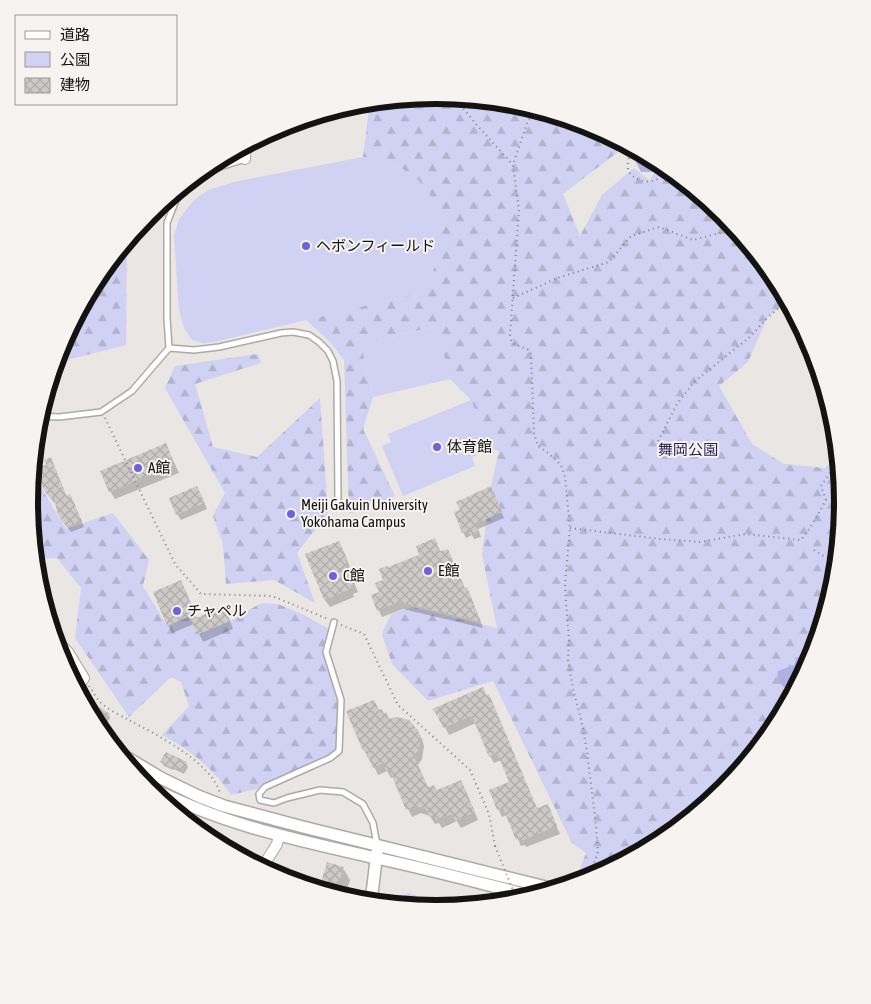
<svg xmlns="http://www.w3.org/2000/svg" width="871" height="1004" viewBox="0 0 871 1004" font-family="'Asap Condensed','Noto Sans JP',sans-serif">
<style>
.green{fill:#d0d1f3}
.forest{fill:url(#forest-firs)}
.water{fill:#b0b0e4}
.shadow{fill:#0003}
.building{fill:url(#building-cross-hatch)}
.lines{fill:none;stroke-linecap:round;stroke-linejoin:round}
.service-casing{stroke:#aca9a6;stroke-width:8}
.minor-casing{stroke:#aca9a6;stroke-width:12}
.tertiary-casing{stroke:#aca9a6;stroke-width:14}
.path{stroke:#848280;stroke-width:2;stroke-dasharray:1 4;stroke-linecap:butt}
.service{stroke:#fff;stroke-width:5}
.minor{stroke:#fff;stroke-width:10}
.tertiary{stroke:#fff;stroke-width:11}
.path-bridge{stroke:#848280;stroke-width:2;stroke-dasharray:1 4;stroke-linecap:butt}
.poi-dot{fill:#6f61db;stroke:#f6f3f0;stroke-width:2}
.labels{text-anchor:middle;stroke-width:4;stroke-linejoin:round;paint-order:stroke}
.poi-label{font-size:15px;fill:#141312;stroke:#f6f3f0;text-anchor:start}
.park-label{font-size:15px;fill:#271f5b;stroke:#f6f3f0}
.rim{fill:none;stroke:#141312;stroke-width:6}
</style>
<defs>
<pattern id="forest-firs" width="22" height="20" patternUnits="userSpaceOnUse" patternTransform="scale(1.25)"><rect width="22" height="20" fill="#d0d1f3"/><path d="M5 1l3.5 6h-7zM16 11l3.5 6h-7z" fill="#b2b3cf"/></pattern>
<pattern id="building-cross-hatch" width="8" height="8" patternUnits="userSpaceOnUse" patternTransform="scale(1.25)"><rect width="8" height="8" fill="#cdcac7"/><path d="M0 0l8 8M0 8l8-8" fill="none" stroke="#afadaa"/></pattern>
</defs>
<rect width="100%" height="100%" fill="#e9e6e3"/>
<!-- green -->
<path class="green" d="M363,157C371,158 381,159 389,162C425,178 441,200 439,240C438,252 436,263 432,274C429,281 423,287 419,293L214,342L203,343L192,340L184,328L179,311L174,236L179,219L193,201L208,190L234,182Z
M438,326L450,379L373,397L361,344Z
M471,400L492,449L472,457L475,466L403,496L382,446L391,442L388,434Z
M409,893L449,907H450L435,909L392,904L393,900Z"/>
<!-- forest -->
<path class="forest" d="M436,95L515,103L591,126L627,145L563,194L580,236L602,195L634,168L649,180L661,164L723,215L774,276L787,301L767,318L748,362L719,386L752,444L784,464L825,468L837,454L838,455L842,502L834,582L811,658L774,728L723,790L661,840L591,878L581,881L576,880L586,853L572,843L493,681L428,701L392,664L382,634L391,614L412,607L497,628L482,555L491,486L499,451L492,449L471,400L450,379L437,326L361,344L373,397L363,429L395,496L349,514L344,360L330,342L306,320L419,293C423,287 429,281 432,274C436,263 438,252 438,240C441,200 425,178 389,162C381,159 371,158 363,157L370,102Z
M158,206L127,245L126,345L55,363L60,346L97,276L148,214Z
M258,354L261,363L195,384L213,447L257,457L320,398L328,513L297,553L315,603L274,580L226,584L223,544L213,516L225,493L165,388L175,366Z
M32,472L66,529L113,513L149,560L143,586L167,626L189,616L197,634L230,621L261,603L278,604L304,615L331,630L326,652L341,700L339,751L330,758L265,787L231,795C214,769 189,749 162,735L189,706L181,682L171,677L129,717L75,638L81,588L57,558L34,559L29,502Z"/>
<!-- water -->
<path class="water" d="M639,152L660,163L654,172H641L636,162Z
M795,657L810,659L793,693C784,687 775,683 778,671L794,665L796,660Z"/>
<!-- shadow -->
<path class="shadow" d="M166,445L179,473L115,499L110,491Z
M53,464L67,497L73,501L84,527L71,532L67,527L58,511L56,502L54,503L50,497Z
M200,493L207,509L181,520L177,514Z
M493,493L504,518L478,529L481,537L474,539L472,535L466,538L463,532Z
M343,550L350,567L348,568L358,592L353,594L354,597L330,607L325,600L307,555Z
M440,552L470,595L483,628L403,609L382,617L372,596L381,593L388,569Z
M185,589L197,619L228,616L233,629L203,642L194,624L172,633L168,625Z
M482,689L537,810L551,813L560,834L526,847L525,845L521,846L507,815L502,817L490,791L510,782L501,760L494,763L490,756L476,723L449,735L442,721Z
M82,700L93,702L95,705L109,715L110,718L104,727L92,719Z
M379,711L389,720L417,730L422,739L424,746L422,759L418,765L428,789L437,792L465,789L478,820L461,828L457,821L442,828L439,823L435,824L430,816L421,813L412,817L393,777L391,778L387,771L378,775L370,757L368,758L364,750Z
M162,762L186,763L188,767L184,774L174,769L173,770L164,766Z
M199,832L212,836L216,844L209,840Z
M343,868L350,880L346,892L350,899L314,888L315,883L321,885Z"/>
<!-- building -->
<path class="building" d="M166,443L175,465L109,492L100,471Z
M51,457L66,496L70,494L82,521L67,527L62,521L57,512L54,497L50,498L45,492L40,479L38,468L46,465L44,460Z
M197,486L205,503L176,515L169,498Z
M491,486L502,512L476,524L479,531L470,535L468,530L462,533L454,512L460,510L456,502Z
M435,538L440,551L448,549L465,588L467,587L481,622L399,602L377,611L371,595L379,592L375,583L383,580L379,569L387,566L388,567L419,555L416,546Z
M339,541L347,559L345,560L355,584L350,586L351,589L324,600L305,554Z
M181,580L195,614L167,626L153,592Z
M224,606L230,621L197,635L191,620Z
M483,687L486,695L489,694L537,808L548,804L557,826L521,841L520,838L516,840L503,808L497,810L489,790L509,782L497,753L489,757L472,716L443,728L438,717L432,709Z
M83,693L94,702L93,703L110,714L102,725L92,719L80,696Z
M374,700L379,710L382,709L384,714L386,712L389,719L395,717L402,718L409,720L418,730L420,737V743L418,751L414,756L428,787L434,785L437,790L461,780L475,812L455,821L452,814L437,821L434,815L429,817L426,809L416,806L406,810L389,769L386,771L383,763L373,768L365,750L363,751L346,711Z
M166,752L187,762L182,771L172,766L171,768L160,762Z
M327,862L344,867L335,895L319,890Z"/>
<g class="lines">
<!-- service casing -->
<g class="service-casing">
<path id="service" d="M169,348L194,350L219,347L281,333L293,332L309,335L319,342L328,351L333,361L337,381L338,502
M39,416L59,417L101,412L132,391L169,348L167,318V223L176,200L190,184L203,174L220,167L245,159
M334,622L326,652L341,700L339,751L330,758L265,787L259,794L260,800L274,803L287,798L320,790L343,792L363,804L373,823L377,845"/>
</g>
<!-- minor casing -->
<g class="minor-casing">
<path id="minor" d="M319,114L321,115L335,110
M245,159L246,144
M54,638L68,652L84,678L77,690
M262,868L277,844L279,835"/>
</g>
<!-- tertiary casing -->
<g class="tertiary-casing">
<path id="tertiary" d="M116,751L161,778L198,796L224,806L303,827L554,889
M141,782C214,823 296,840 376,858C428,869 480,883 532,896
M371,902L377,852"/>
</g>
<!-- path -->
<path class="path" d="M454,97L476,124L513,165
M543,112L528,120L513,165L519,210L510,335L512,343L529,350L531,354L534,434L538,446L547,452L561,465L565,477L570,528L565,583L566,604L569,639L568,660L573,689L581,719L587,751L596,825L598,852L589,878
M633,149C630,154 627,161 628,168C628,172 631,175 634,177C646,186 661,181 668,169
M513,298L560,277L609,262L631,236L659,227L693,240L720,233L728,221
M105,418L175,564L201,594L272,596L328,619
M658,441L677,404L694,382L751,336L767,318L787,301
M570,528L660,539L700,542L746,534L801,540L812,525L826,500L821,486L838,461
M814,550L825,557L837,558
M341,625L364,634L398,705L470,770L489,814L495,846
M89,686C93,691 96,698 100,702C108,710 120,715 129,720C157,735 211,762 220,793"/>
<!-- service -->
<use href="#service" class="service"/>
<!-- minor -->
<use href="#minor" class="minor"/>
<!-- tertiary -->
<use href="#tertiary" class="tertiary"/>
<!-- path-bridge -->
<path class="path-bridge" d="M495,846L517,900"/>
</g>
<!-- markers -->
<g class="poi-dot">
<circle cx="306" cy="246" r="5"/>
<circle cx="437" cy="447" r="5"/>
<circle cx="138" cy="468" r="5"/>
<circle cx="291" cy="514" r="5"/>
<circle cx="428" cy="571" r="5"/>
<circle cx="333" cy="576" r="5"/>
<circle cx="177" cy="611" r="5"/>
</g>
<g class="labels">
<!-- poi labels -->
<g class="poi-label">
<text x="316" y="251">ヘボンフィールド</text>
<text x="447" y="452">体育館</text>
<text x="148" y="473">A館</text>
<text x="301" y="510">Meiji Gakuin University<tspan x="301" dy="17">Yokohama Campus</tspan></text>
<text x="438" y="576">E館</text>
<text x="343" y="581">C館</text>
<text x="187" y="616">チャペル</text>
</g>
<!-- park labels -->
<g class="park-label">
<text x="688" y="455">舞岡公園</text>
</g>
</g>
<!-- crop -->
<path d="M0 0H871V1004H0ZM38 502a398 398 0 1 1 796 0a398 398 0 1 1-796 0Z" fill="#f6f3f0" fill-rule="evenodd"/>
<path class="rim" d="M38 502a398 398 0 1 1 796 0a398 398 0 1 1-796 0Z"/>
<!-- legend -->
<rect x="15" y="15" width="162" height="90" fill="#f6f3f0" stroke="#9c9997"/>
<rect x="25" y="31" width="25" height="8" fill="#ffffff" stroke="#9c9997"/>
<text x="60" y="40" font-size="15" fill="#141312">道路</text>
<rect x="25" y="52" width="25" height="15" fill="#d0d1f3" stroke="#9c9997"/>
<text x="60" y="65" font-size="15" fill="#141312">公園</text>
<rect x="25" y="78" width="25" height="15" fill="url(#building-cross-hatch)" stroke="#9c9997"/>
<text x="60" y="90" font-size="15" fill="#141312">建物</text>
</svg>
